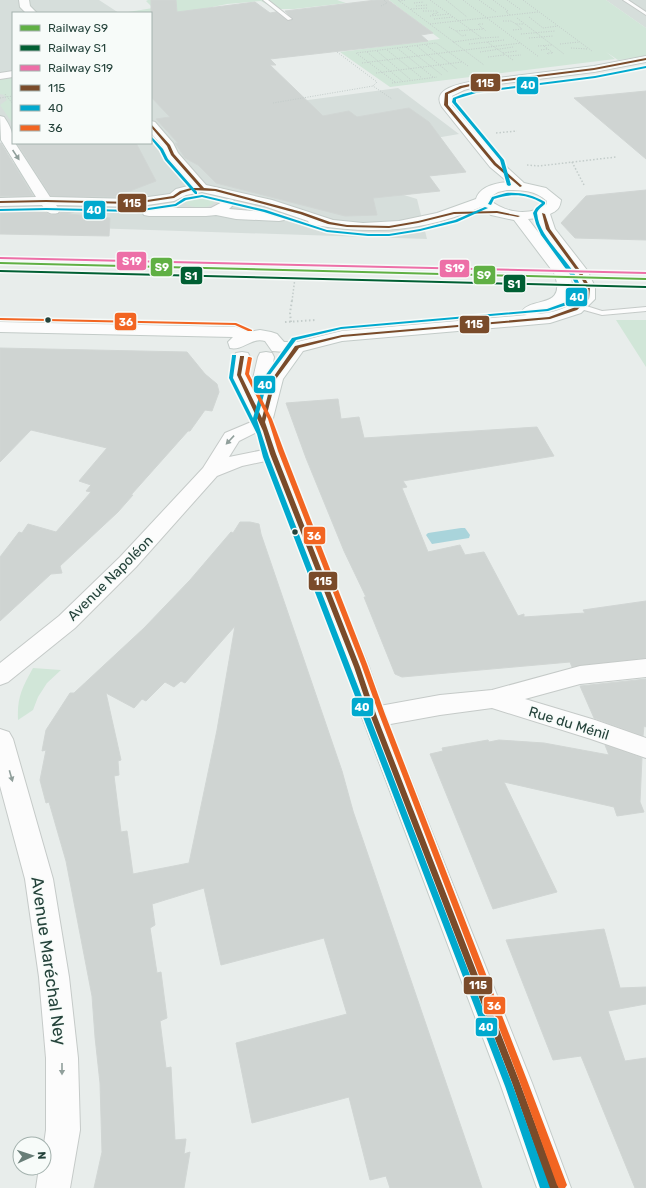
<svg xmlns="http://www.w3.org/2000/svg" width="646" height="1188" viewBox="0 0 646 1188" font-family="Rubik,sans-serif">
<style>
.built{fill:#d6dedb}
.green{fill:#d1e6d8}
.water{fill:#a9d4db}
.building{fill:#cfd4d2;stroke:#d1d6d4;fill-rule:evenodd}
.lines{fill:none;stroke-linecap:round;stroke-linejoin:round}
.lane-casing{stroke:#c5cac8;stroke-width:2}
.street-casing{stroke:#c5cac8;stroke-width:2}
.secondary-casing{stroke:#c3cbc8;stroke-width:2}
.path-far2{stroke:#c3ccca;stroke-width:1;stroke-dasharray:1 1.5;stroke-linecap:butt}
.path-far1{stroke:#c3ccca;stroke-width:1.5;stroke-dasharray:1.5 2;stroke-linecap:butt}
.path{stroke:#c3ccca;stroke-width:2;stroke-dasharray:1.5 2.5;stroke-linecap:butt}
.lane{fill:#fcfcfc;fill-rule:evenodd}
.street{fill:#fcfcfc;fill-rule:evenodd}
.secondary{fill:#fcfcfc;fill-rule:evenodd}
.bus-1-casing{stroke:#f7fbf9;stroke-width:3}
.bus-2-casing{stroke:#f7fbf9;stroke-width:3}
.bus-3-casing{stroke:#f7fbf9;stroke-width:3}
.bus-1{fill:#7a4b2a;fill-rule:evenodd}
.bus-2{fill:#00a9ce;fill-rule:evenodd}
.bus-3{fill:#f26522;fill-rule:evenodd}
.rail-1-casing{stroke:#f7fbf9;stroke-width:3}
.rail-2-casing{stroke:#f7fbf9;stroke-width:3}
.rail-3-casing{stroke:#f7fbf9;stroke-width:3}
.rail-1{fill:#60b044;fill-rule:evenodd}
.rail-2{fill:#005f33;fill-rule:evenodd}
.rail-3{fill:#ed6fa7;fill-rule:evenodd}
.oneway{fill:#909f9b}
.bus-dot{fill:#24423a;stroke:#f7fbf9;stroke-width:1.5}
.labels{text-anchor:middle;stroke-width:3;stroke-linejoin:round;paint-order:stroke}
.street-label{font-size:14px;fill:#24423a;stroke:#f7fbf9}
.near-street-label{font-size:17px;fill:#24423a;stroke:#f7fbf9}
.line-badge{stroke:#f7fbf9;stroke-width:1.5}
.badge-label{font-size:11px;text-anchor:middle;font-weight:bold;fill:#fff}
</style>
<rect width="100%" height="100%" fill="#e8edeb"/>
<!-- built -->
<path class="built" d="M0,0H99L119,13H13V143H151V34L263,106L398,88L459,134L296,162L417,199L427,239L0,225V164H29L0,127Z
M606,0H646V28Z"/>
<!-- green -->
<path class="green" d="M148,0H337L346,3L294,9H275L261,1L227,4L198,10L200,15L122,13L153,8L146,1Z
M389,0H606L646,28V56L618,60L606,52L615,59L390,87L340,52L440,39Z
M13,76V124L0,105L7,100L4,95L0,94V78Z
M196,194L208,195L215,199C213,210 194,209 186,204L185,199Z
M616,320H646V367Z
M33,668L61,670L47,683L38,697L33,710L18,720C17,697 22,688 33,668Z"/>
<!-- water -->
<path class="water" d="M461,528H465L470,535L469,538L432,544L426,535L428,533Z"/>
<!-- building -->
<path class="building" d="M151,0H176L177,12L255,2L270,13L276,12L288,21L293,19L285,11L376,0H388L433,33L421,35L428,41L270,59L276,65H270L323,116L349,111L357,117L409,108L429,122L466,172L429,176L440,191L373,198L377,215L345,216L216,183L198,165L185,158L175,143H178L156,119L170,117L151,97Z
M646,91V159L574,98Z
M0,143H1L33,196H0Z
M17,143H136L156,181L114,197L51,196Z
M646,190V240L575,238L561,223L586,196Z
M0,207H41L48,214L52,215L59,214L62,210L59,207H87L68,214L110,218L109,236L0,234Z
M0,348L187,352L205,374L217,384L219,392L212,411L205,410L190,431H188L131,495H133L118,512L60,566L62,573L51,574L0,621V557L19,532L22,533L28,524L56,532L91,492L86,491L91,485L79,481L107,448L31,430L0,462Z
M338,399L341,419L359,417L364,438L537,427L554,456L403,481L407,487L402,488L428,552L460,545L465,555L484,552L518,616L524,614V617L585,613L583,610L646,601V658L572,667L570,662L402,677L395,674L364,597H366L344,551L306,458L286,403Z
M240,522H250L259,524L261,534L342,771L353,811L482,1188H390L386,1176L370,1180L349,1097L252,1123L236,1043L347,1014L324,938L221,965L204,888L152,904L155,925L150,928L157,973L161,972L167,1018L160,1021L166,1068L171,1067L175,1140L186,1139L184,1154L190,1152L184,1188H94L102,1152L100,1083L95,1037L92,996L66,861L49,802L46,803L40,780L46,750L42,751L46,730L70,693H74L144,628L190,580L231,532L233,533ZM235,626L217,730L189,863L133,874L127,831L121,832L114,776L119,775L118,761L121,760L106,693L134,708L142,699L146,701L165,682L174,687L181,681L185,683Z
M646,679V727L644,726L643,736L594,718L580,686Z
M488,740L489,742L499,740L544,743L609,755L605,745L642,758L640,802L644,812L617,816L614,807L504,782L557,892L493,909L430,754L443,751L442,748Z
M604,929L620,988L646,987V1004L608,1011L625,1061L646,1058V1188H635L581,1056L553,1060L506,940Z"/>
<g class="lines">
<!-- lane casing -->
<g class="lane-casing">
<path id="lane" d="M263,0H268L292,19L288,20Z
M623,0H628L646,12V15Z
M577,304H580L602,311L646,307V311L602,315L577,308Z"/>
</g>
<!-- street casing -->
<g class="street-casing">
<path id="street" d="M13,71V77L0,79V73Z
M263,417L269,418L272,422L269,426L239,441L229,457L273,448L280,450L282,454L280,458L242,466L217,476L136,567L75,628L8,682L0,685V663L59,616L120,557L203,468L225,433Z
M646,659V677L580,684L525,699L595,720L646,738V758L591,739L492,708L440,715L374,727L365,724L362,717L365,710L374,707L440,695L492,690L580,666Z
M0,729L9,732L13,739L53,879L69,977L78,1058L80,1130L70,1188H36L39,1168H44V1144L46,1130V1058L39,977L25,879L0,786Z"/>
</g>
<!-- secondary casing -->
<g class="secondary-casing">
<path id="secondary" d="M19,0H29L30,6L37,13H26L20,7Z
M646,56V62L594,72L475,87L464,90L452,96V105L500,161L524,183L546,188L561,200C560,208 557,211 550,214L555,229L587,270L595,287V299L581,313L550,323L342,341L303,351L283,379L272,422L282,454L369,667L386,717L532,1083L571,1188H537L500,1083L362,717L345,667L264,454L254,422L230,375L234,357L236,353L242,352L248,353L250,357L248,375L252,383L258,357L260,353L266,352L272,353L274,357L272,370L285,352L272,351L265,341C251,337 243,351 230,348L228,342L233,337L0,332V322L236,327L249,332L260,330L271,332L277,334L284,342H297L342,331L527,315L524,314L522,311C532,297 568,309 554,273L514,220L491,215L481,207C426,231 374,235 315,225L310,224L308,221L264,206L202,192L186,195L174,201L134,207L56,205L60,210L58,213C49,215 47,212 42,205L0,206V198L36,197L1,140L0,116L4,117C10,126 13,132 13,143H15L50,197L134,199L170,194L176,189L192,185L168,157L163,147L151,133V121L155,122L173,143L178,153L206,185L272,200L333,220L363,223L399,221L437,213L476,199C480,186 496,183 508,182L490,167L442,107C430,88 463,83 475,81L594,66ZM507,190C522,190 535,190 547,201V204C530,217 505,213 490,200V197L498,192ZM538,218L541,229L574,274L580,287L579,298C567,309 553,313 536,314C559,309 580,299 569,272L528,219Z
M228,199L233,200L235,203L229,209L279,213L284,214L286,217L284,220L279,221L236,219L216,215L206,216H149L144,215L142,212L144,209L149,208H211Z"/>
</g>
<!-- path-far2 -->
<path class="path-far2" d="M398,0L484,65
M430,0L482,38L499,37
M446,0L467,17
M463,0L539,57
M479,0L496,12
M493,0L508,11L506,12L510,15
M507,0L521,10
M523,0L592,51
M399,1L406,0
M414,3L424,2
M381,6L387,3L384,0
M416,6L428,5
M411,9L428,8
M423,11H437L438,13L432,14L434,16
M430,16L449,14
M529,17L543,28L558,26
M517,18L564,54
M434,19L453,17
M503,21H511L516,24
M430,24L538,12
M449,27L456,31
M483,28L486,31
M513,30L522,29L516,24H524
M521,34L555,31
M466,35L462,36L456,31L483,29L478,24H483
M529,38L553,36
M504,40L487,42L513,60
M453,42L482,38
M469,44L487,42
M560,44L579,42
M426,45L457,69
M417,46L448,72
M538,46L552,45
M544,46L553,53H547L549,55
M406,47L442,75
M397,48L433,77
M571,48L588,49
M387,50L422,78
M541,50L547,49
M377,51L411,80
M337,52L377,82L373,86
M367,52L402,81
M480,52L513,47
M503,53L517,51
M508,56L521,55
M488,57L504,55
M362,63L521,43
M376,73L462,62
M395,82L356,53L436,43L468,66
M392,83L437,77
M5,94L13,104
M0,98L13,96
M273,103L373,86L392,99"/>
<!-- path-far1 -->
<path class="path-far1" d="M496,133L517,131
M572,162L584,185
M527,165L539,166L616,157
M292,301L295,278"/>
<!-- path -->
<path class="path" d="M285,322L316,320
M291,322L290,313L292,300"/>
<!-- lane -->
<use href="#lane" class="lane"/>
<!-- street -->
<use href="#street" class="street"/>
<!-- secondary -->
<use href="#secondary" class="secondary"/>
<!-- bus-1 casing -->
<g class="bus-1-casing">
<path id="bus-1" d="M646,58V60L594,70L475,85L462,88L448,94V105L496,163L521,185L522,186L520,187L494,165L444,105L445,93L460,86L475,83L594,68Z
M151,124L170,145L174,154L204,188L216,189L302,212L330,222L347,225L389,226L418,221L454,212L497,211L520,216L518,217L497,213L454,214L418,223L389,228L347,227L328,224L300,214L215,191L191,190L182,193L174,198L134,204L46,202L0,203V201L46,200L134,202L173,196L180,191L191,188H200L171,155L167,146L151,127Z
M542,213L545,214L550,229L582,273L590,287L589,299L577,310L550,319L342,337L299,348L276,379L265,422L276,454L360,667L377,717L520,1083L559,1188H549L512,1083L371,717L354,667L270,454L263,431L237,375L240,357V356H244V357L241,375L262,418L272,379L295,346L342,335L549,317L573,308L585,299L586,287L579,274L546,229Z"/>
</g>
<!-- bus-2 casing -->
<g class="bus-2-casing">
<path id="bus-2" d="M646,66V68L595,78L476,93L456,99V102L504,160L511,185L509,186L507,185L500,160L452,102L453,98L463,94L476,91L595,76Z
M151,136L163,149L168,159L197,192V194H195L165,160L160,150L151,139Z
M506,193C520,192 533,195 545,202V204C543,206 538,209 537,213C537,213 538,218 538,219C544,245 584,271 581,296L573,303L548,311L341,329L296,340L269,376L257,420L269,457L513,1086L550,1188H540L505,1086L263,457L257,434L229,378L232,356V355H236V356L233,378L253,418L265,376L292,338L341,327L547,309L569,301L577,295L576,285L571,276L541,235L536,224L533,213L536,208L542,203C527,194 511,193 494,199L491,205L488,204L492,197Z
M202,195L266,210L327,230L368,234H389L420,229L455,220L485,207L488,208L457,222L420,231L389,236H368L327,232L264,212L202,197L186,200L176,206L135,212L46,210L0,211V209L46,208L135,210L175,204L184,198Z"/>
</g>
<!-- bus-3 casing -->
<g class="bus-3-casing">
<path id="bus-3" d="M0,318L236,323L252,330V331H248L235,325L0,320Z
M248,357H250L252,358L249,374L272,419L284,451L367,664L385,714L527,1080L567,1185L565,1188H559L557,1185L519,1080L379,714L361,664L278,451L268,419L245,374Z"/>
</g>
<!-- bus-1 -->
<use href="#bus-1" class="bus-1"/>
<!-- bus-2 -->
<use href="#bus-2" class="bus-2"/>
<!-- bus-3 -->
<use href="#bus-3" class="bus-3"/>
<!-- rail-1 casing -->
<g class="rail-1-casing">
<path id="rail-1" d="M0,262L646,278V280L0,264Z"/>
</g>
<!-- rail-2 casing -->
<g class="rail-2-casing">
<path id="rail-2" d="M0,270L646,286V288L0,272Z"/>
</g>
<!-- rail-3 casing -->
<g class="rail-3-casing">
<path id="rail-3" d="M0,257L646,272V274L0,259Z"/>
</g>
<!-- rail-1 -->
<use href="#rail-1" class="rail-1"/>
<!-- rail-2 -->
<use href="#rail-2" class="rail-2"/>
<!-- rail-3 -->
<use href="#rail-3" class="rail-3"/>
</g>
<!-- one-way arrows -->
<defs><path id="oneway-solid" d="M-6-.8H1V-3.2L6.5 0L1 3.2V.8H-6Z"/></defs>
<g class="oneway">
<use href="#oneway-solid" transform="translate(16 155) rotate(56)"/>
<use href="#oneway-solid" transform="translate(230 440) rotate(133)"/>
<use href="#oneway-solid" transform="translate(11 776) rotate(74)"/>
<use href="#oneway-solid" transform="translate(62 1069) rotate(90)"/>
</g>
<!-- markers -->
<g class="bus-dot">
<circle cx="48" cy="320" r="3.5"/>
<circle cx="295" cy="532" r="3.5"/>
</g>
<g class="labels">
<!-- street labels -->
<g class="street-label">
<text transform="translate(110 578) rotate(-45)" y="5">Avenue Napoléon</text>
<text transform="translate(569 723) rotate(17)" y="5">Rue du Ménil</text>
</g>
<!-- near-street labels -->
<g class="near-street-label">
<text transform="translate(49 961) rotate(82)" y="6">Avenue Maréchal Ney</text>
</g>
</g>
<g class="line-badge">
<rect x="470" y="73" width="31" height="19" rx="4" fill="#7a4b2a"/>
<rect x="516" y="76" width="23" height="19" rx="4" fill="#00a9ce"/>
<rect x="117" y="193" width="30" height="20" rx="4" fill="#7a4b2a"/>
<rect x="83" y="200" width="23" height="20" rx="4" fill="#00a9ce"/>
<rect x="116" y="251" width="31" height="20" rx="4" fill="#ed6fa7"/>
<rect x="150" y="257" width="23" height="20" rx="4" fill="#60b044"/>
<rect x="439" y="259" width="31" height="19" rx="4" fill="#ed6fa7"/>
<rect x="473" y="265" width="23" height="20" rx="4" fill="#60b044"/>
<rect x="180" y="266" width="23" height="19" rx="4" fill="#005f33"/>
<rect x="503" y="274" width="23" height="19" rx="4" fill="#005f33"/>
<rect x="565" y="287" width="23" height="20" rx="4" fill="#00a9ce"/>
<rect x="114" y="312" width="23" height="19" rx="4" fill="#f26522"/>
<rect x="459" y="315" width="31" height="19" rx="4" fill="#7a4b2a"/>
<rect x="253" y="375" width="23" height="19" rx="4" fill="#00a9ce"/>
<rect x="303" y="526" width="23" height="19" rx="4" fill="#f26522"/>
<rect x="308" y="571" width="30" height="20" rx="4" fill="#7a4b2a"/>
<rect x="351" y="697" width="23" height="20" rx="4" fill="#00a9ce"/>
<rect x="463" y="976" width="30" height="19" rx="4" fill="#7a4b2a"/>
<rect x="483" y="996" width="23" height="19" rx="4" fill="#f26522"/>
<rect x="475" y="1017" width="23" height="20" rx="4" fill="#00a9ce"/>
</g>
<g class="badge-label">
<text x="485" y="87">115</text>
<text x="528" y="89">40</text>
<text x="132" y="207">115</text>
<text x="94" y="214">40</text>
<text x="132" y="265">S19</text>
<text x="162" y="271">S9</text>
<text x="455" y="272">S19</text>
<text x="484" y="279">S9</text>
<text x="191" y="280">S1</text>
<text x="514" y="288">S1</text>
<text x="577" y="301">40</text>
<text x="126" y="326">36</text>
<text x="474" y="328">115</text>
<text x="265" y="389">40</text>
<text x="314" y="540">36</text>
<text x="323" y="585">115</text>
<text x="362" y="711">40</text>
<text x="478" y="989">115</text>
<text x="494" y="1010">36</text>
<text x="486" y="1031">40</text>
</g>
<!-- legend -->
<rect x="12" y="12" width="140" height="132" fill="#f7fbf9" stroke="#a3b1ad"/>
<rect x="20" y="25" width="20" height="6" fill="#60b044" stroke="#a3b1ad"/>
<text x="48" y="32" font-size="12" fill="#24423a">Railway S9</text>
<rect x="20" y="45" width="20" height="6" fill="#005f33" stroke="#a3b1ad"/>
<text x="48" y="52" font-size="12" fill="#24423a">Railway S1</text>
<rect x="20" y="65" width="20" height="6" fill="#ed6fa7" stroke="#a3b1ad"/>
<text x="48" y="72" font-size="12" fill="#24423a">Railway S19</text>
<rect x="20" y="85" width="20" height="6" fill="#7a4b2a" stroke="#a3b1ad"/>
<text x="48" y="92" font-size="12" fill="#24423a">115</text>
<rect x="20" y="105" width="20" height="6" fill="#00a9ce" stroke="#a3b1ad"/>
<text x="48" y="112" font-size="12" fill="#24423a">40</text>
<rect x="20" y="125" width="20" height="6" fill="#f26522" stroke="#a3b1ad"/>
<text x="48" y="132" font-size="12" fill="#24423a">36</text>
<!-- north arrow -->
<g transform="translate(32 1156) rotate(87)"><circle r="19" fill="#f7fbf9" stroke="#a3b1ad"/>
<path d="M0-3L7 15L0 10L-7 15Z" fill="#697e78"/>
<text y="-6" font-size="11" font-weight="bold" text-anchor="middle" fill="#24423a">N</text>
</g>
</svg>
